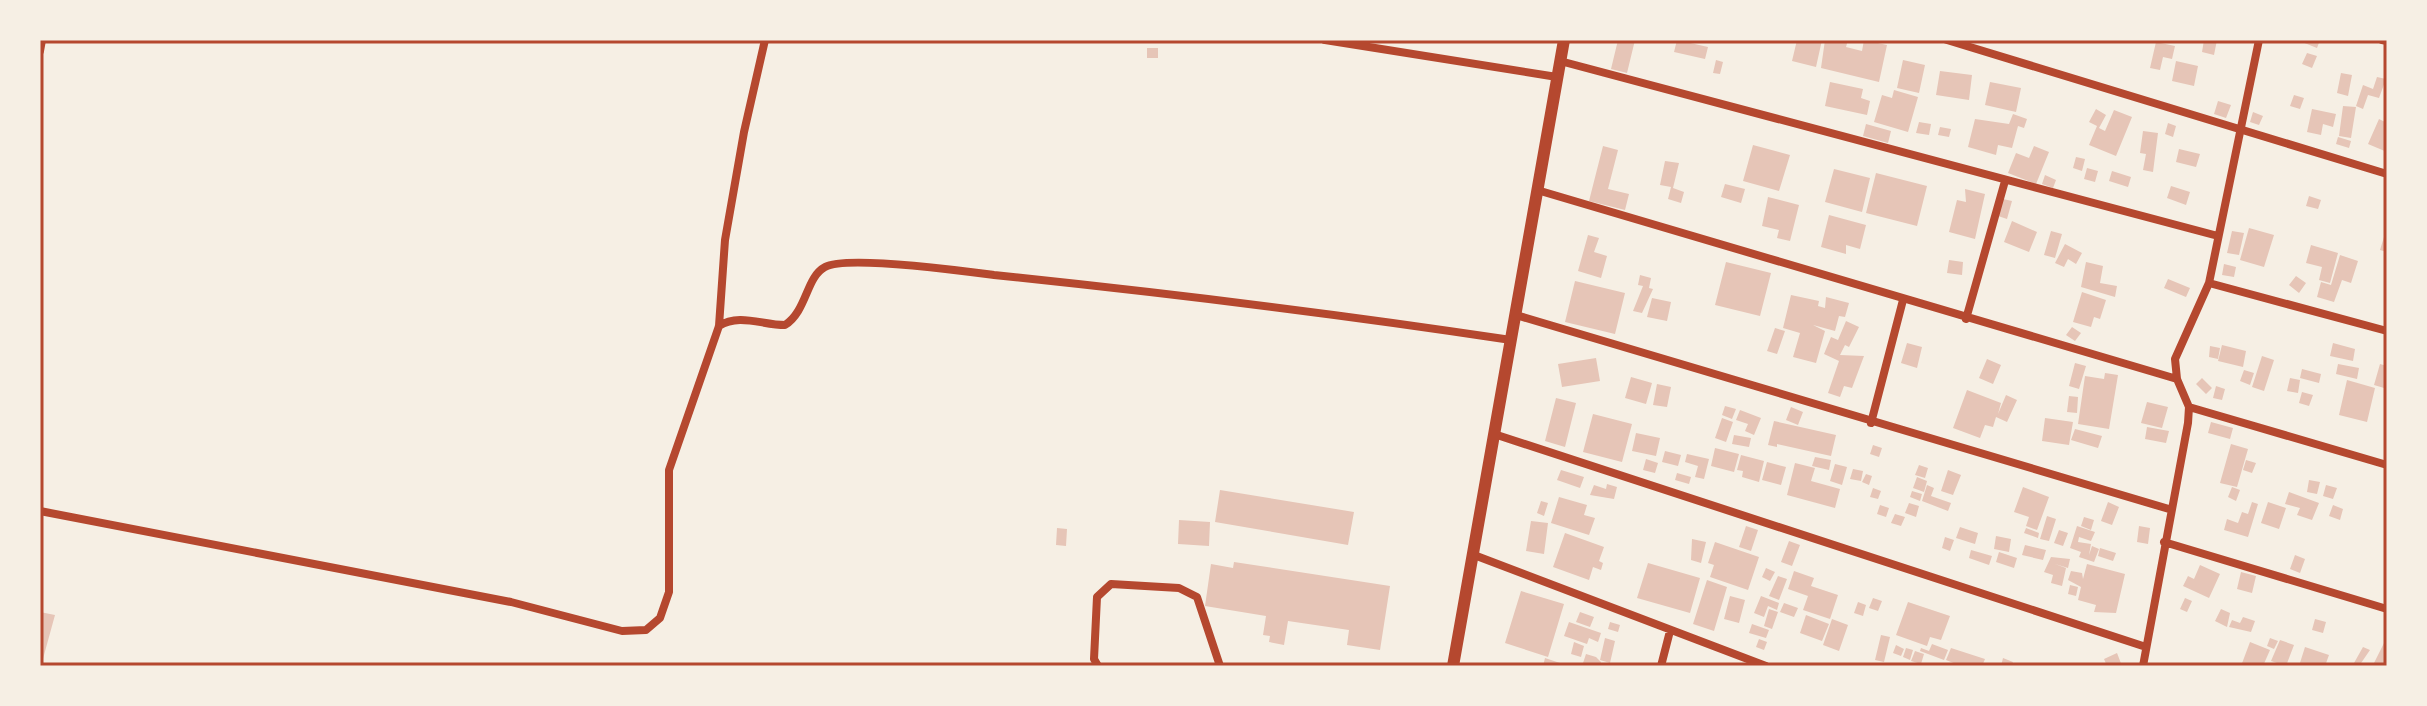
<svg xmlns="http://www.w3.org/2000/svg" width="2427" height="706" viewBox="0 0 2427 706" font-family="Manrope,sans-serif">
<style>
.building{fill:#e6c5b7}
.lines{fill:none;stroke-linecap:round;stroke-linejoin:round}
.minor{stroke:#b5482f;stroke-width:8}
.trunk{stroke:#b5482f;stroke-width:12}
.neatline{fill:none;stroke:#b5482f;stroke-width:3}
</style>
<rect width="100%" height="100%" fill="#f6efe4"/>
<!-- building -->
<path class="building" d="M1618,40H1635L1627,73L1611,69Z
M1677,40L1708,47L1705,59L1674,52Z
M1797,40H1822L1816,67L1792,61Z
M1825,40H1848L1846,47L1862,51L1864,40L1887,45L1879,82L1821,68Z
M2204,40H2217L2214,55L2202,52Z
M2297,40H2320L2317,48Z
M2156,42L2175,46L2172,59L2163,57L2160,70L2150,68Z
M1147,48H1158V58H1147Z
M2307,53L2317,56L2312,68L2302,64Z
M1716,60L1723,62L1720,74L1713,73Z
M1903,60L1925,65L1919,93L1897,88Z
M2176,61L2198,66L2194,86L2172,81Z
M1940,71L1972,75L1969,100L1936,95Z
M2341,73L2352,75L2348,96L2337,93Z
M2377,77L2386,79L2379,98L2368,95L2363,109L2356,106L2363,85L2373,89Z
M1830,82L1863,89L1861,98L1870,101L1867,115L1825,106Z
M1990,82L2021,88L2016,112L1985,105Z
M1894,90L1918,97L1908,132L1874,122L1882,95L1892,98Z
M2294,95L2304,98L2300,109L2290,106Z
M2218,101L2231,105L2226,118L2214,114Z
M2343,106L2356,107L2351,138L2339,136Z
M2096,109L2106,115L2099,128L2105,131L2114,110L2132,117L2116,156L2089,145L2097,126L2089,122Z
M2312,109L2336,114L2333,127L2323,124L2321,135L2307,132Z
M2253,112L2263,116L2259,125L2250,122Z
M2013,114L2027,119L2024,128L2018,126L2012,148L1998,145L1996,155L1968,147L1975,119L2009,124Z
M2379,119L2387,123V152L2368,144Z
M1919,122L1931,124L1929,135L1916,133Z
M2168,123L2176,126L2173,137L2165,134Z
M1866,124L1891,131L1888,143L1863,136Z
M1940,127L1951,129L1949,137L1938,135Z
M2143,131L2158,133L2153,172L2143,170L2146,154L2140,153Z
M2338,137L2351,141L2349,148L2336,144Z
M1753,145L1790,155L1779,191L1743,181Z
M1603,146L1618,150L1608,189L1629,194L1625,210L1589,201Z
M2034,146L2049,152L2036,184L2008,173L2016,153L2029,158Z
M2179,149L2200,154L2196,167L2176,162Z
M2076,157L2085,159L2082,171L2073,168Z
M1665,161L1679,163L1673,188L1684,192L1681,203L1668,199L1671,187L1660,185Z
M2087,168L2098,171L2095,182L2084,179Z
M1834,169L1870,178L1862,212L1825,202Z
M2112,171L2131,177L2128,187L2109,181Z
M1876,173L1927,186L1917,226L1866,213Z
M2045,175L2056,180L2053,188L2042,184Z
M1725,184L1745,189L1741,203L1721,197Z
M2171,186L2190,192L2186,205L2167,198Z
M1965,189L1985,194L1975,239L1949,232L1957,200L1966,202Z
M2309,196L2321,200L2318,209L2306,206Z
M1768,197L1799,205L1790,241L1777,238L1779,230L1762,226Z
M2003,199L2012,201L2007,219L1998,216Z
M1829,215L1866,225L1860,249L1846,245V254L1821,247Z
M2012,221L2037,232L2029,252L2004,242Z
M2249,228L2274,235L2264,267L2240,260Z
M2051,231L2062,234L2055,258L2044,255Z
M2232,231L2244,233L2239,255L2227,253Z
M1588,235L1599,238L1594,252L1607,256L1601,278L1578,271Z
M2384,237L2387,238V252L2380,250Z
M2065,244L2082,253L2076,264L2068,259L2064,267L2055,263Z
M2311,245L2338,253L2330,283L2319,280L2322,267L2306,263Z
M2340,255L2358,261L2351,283L2342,280L2334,302L2317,297L2321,282L2331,285Z
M1949,260L1963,262L1962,275L1947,273Z
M1726,262L1771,273L1760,316L1715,305Z
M2086,262L2103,266L2100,283L2117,286L2115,297L2081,287Z
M2224,264L2236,267L2234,277L2222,275Z
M1640,275L1651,278L1649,288L1653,289L1642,313L1633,311L1643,286L1638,285Z
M2296,276L2306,283L2299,293L2289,285Z
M2168,279L2190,288L2186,297L2164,288Z
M1575,281L1625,293L1615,334L1565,322Z
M2082,292L2106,300L2100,319L2094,317L2091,327L2073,322Z
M1791,295L1819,301L1818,306L1825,308L1826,297L1849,303L1845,317L1839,316L1835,331L1813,325L1825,331L1816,363L1793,357L1800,333L1783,328Z
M1652,298L1671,302L1667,321L1647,317Z
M1846,321L1859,327L1849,347L1845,345L1840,355L1864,356L1852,388L1844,386L1840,397L1828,393L1839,361L1824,354L1831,337L1838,340Z
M2072,327L2081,333L2075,341L2066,335Z
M1775,328L1785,331L1777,354L1767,351Z
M1907,343L1922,347L1917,368L1901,363Z
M2333,343L2355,349L2353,361L2330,356Z
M2222,345L2246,351L2243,367L2218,361Z
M2210,346L2220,348L2218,359L2209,357Z
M2262,356L2274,360L2264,391L2252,387Z
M1596,358L1600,381L1562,387L1558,364Z
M1987,359L2001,365L1993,384L1979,378Z
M2075,363L2086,366L2079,389L2069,386Z
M2338,364L2359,368L2357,379L2336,374Z
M2380,364L2387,366L2384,388L2374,385Z
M2302,369L2321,374L2319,383L2300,378Z
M2244,370L2254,373L2250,385L2240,381Z
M2105,373L2118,375L2109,429L2078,424L2085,376L2104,379Z
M1631,377L1652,383L1646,404L1625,398Z
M2202,378L2212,388L2206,394L2196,384Z
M2290,378L2300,380L2298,393L2287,391Z
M2347,380L2375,388L2367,422L2339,415Z
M1657,384L1671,387L1667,407L1653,405Z
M2216,386L2225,389L2222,400L2213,398Z
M1967,390L2001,403L1998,414L2006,395L2017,400L2007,422L1996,417L1993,427L1985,425L1980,438L1953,428Z
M2302,392L2313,395L2309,406L2299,403Z
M2069,396L2078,397L2077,413L2067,412Z
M1556,398L1576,403L1565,447L1545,441Z
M2147,402L2168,407L2162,428L2141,423Z
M1725,406L1736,409L1732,419L1722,415Z
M1791,407L1803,412L1798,425L1786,420Z
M1740,410L1761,418L1754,435L1745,431L1748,424L1736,420Z
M1593,414L1632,424L1622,462L1583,452Z
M1722,418L1733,422L1726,442L1715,438Z
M2045,418L2073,422L2069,445L2042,441Z
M1774,421L1836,435L1831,456L1777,444V447L1768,445Z
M2211,422L2233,428L2230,439L2208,433Z
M2147,427L2169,431L2166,443L2145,439Z
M2075,429L2102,436L2098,448L2071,440Z
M1636,433L1660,438L1656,456L1632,451Z
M1734,435L1751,438L1749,447L1732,444Z
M2231,444L2248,449L2237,487L2220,483Z
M1873,445L1882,448L1879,457L1870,454Z
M1715,448L1739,454L1734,472L1711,466Z
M1665,451L1681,455L1678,466L1662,462Z
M1687,454L1709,459L1704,479L1695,477L1698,466L1685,462Z
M1741,455L1764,461L1759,482L1742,477L1743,471L1737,470Z
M1815,457L1831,460L1829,470L1812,466Z
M1646,459L1658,463L1655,473L1643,470Z
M2246,460L2256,463L2252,473L2243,470Z
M1767,462L1786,467L1781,485L1762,480Z
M1795,463L1815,468L1811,481L1840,489L1835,508L1787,495Z
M1835,464L1847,467L1842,485L1830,481Z
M1919,465L1928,468L1925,478L1915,475Z
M1853,469L1863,471L1861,481L1850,479Z
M1561,470L1584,477L1580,488L1557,480Z
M1948,470L1961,475L1953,495L1941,491Z
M1677,473L1691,477L1689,484L1675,480Z
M1866,474L1872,476L1869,485L1862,482Z
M1917,477L1927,481L1924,492L1913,488Z
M2309,480L2320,482L2317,494L2307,492Z
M1607,484L1617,487L1614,499L1590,495L1594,485L1606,489Z
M1927,485L1934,488L1931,496L1951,503L1948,511L1922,501Z
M2326,485L2337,488L2333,499L2323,496Z
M2023,487L2049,497L2037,530L2026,526L2029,517L2014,512Z
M2232,487L2240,490L2236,501L2228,497Z
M1873,488L1881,491L1878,499L1870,497Z
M1220,490L1354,512L1348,545L1215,522Z
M1912,491L1922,494L1920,501L1910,497Z
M2289,492L2319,503L2312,520L2297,515L2300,508L2285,504Z
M1559,497L1587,505L1584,515L1595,518L1589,535L1551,523Z
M1541,501L1548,503L1544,516L1537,513Z
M2108,502L2119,507L2112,525L2101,521Z
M2252,502L2258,504L2248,537L2224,530L2227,519L2238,523L2242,512L2248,514Z
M2268,502L2286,508L2279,529L2261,523Z
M1909,503L1919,506L1916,517L1905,513Z
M1880,505L1889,508L1886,517L1877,514Z
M2333,505L2343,509L2340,520L2329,516Z
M1895,514L1905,517L1901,526L1891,523Z
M2047,516L2056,519L2049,541L2040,539Z
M2084,517L2094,520L2091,530L2081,526Z
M1179,520L1210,522L1209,546L1178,544Z
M1531,521L1548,523L1544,554L1526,551Z
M1746,526L1758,530L1751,551L1739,547Z
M2077,526L2095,532L2091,541L2079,537L2078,542L2091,544L2089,555L2092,546L2099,549L2094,562L2079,557L2081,552L2070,548Z
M2139,526L2150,528L2148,544L2137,542Z
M1960,527L1978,533L1975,544L1956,538Z
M1057,528L1067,529L1066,546L1056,545Z
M2026,528L2039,533L2038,538L2024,533Z
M2059,530L2068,533L2063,546L2054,543Z
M1565,533L1604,547L1599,561L1603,563L1601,570L1593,567L1589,580L1553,567Z
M1996,536L2011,539L2009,552L1994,549Z
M1945,537L1954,540L1950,551L1942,548Z
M1692,539L1706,542L1701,563L1691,560Z
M1789,541L1800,545L1792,566L1781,562Z
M1715,542L1759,557L1748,590L1710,577L1714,565L1708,563Z
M2025,545L2046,550L2043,560L2022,555Z
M2100,548L2116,553L2113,561L2098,556Z
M1971,550L1992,556L1989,565L1969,558Z
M1999,552L2017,558L2014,568L1996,562Z
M2295,555L2305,559L2300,573L2290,569Z
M2051,557L2070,559L2068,568L2055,564L2066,568L2062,586L2051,583L2053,575L2044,572Z
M1234,562L1390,586L1380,650L1347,645L1349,630L1288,621L1284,645L1269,642L1270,636L1263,635L1266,616L1205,606L1211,564L1233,568Z
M1648,563L1700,578L1690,613L1637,598Z
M2087,564L2125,574L2116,613L2094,612L2096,605L2078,600L2081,587L2068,580L2071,571L2082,573L2083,579Z
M2200,565L2220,574L2209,598L2183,586L2188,576L2194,579Z
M1766,568L1775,572L1770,581L1762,577Z
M1794,571L1814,578L1811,586L1838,595L1830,619L1803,610L1808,596L1788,589Z
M2241,572L2256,576L2252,593L2237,589Z
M1778,576L1787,579L1779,600L1769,596Z
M1707,580L1727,587L1714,631L1693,624Z
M2070,585L2078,587L2076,596L2068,594Z
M1521,591L1564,604L1548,657L1505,643Z
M1730,596L1745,600L1739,623L1724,619Z
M1761,596L1779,603L1777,610L1768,606L1764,617L1754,613Z
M1873,598L1882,601L1878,611L1869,608Z
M2185,598L2192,601L2187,612L2180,609Z
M1858,602L1866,605L1863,616L1854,613Z
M1908,602L1950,616L1941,640L1930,637L1927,646L1896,635Z
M1784,603L1798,608L1794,617L1780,612Z
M1769,609L1778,612L1772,629L1764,626Z
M2221,609L2230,613L2227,627L2215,621Z
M40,612L55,615L41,666H40Z
M1580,612L1594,617L1590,627L1576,622Z
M1806,615L1829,624L1822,641L1800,633Z
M2243,617L2255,621L2251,632L2229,627L2232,620L2240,623Z
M1832,619L1848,625L1839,651L1823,645Z
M2315,619L2326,622L2323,633L2312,630Z
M1569,622L1601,633L1598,642L1589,638L1587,644L1564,636Z
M1610,622L1620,625L1618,632L1608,629Z
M1752,624L1769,630L1766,638L1749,633Z
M1881,635L1890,637L1884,662L1875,660Z
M1605,638L1615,641L1610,663L1600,660Z
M2270,638L2278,641L2274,649L2267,646Z
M1759,639L1767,642L1764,650L1756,647Z
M2280,640L2294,645L2286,666L2271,661Z
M1574,642L1584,646L1581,657L1571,654Z
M2250,642L2270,650L2263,666H2241Z
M2384,643L2387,644V666H2380L2374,663Z
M1932,644L1948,650L1944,660L1920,651L1921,648L1929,651Z
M1896,645L1904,649L1901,656L1893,653Z
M2305,647L2329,655L2325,666H2299Z
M2363,647L2370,650L2359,666L2354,663Z
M1906,648L1913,650L1910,660L1903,657Z
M1951,648L1985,659L1982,666H1961L1946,660Z
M1915,651L1924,654L1921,664L1911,661Z
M2117,653L2122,666H2107L2104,659Z
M1586,654L1596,657L1601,662L1600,666H1582Z
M1545,658L1569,666H1543Z
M2003,658L2013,662L2011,666H2001Z"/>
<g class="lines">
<!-- minor -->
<path class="minor" d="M1325,40L1557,77
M1947,40L2387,174
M2382,40L2387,41
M40,51L42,40
M1560,61L2218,236
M1537,190L2177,379
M2209,283L2387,331
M1516,315L2169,509
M1966,319L2005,181
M719,326C739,313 762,325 785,325C807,311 806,277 825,267C846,255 964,271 994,275C1167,293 1339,314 1511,340
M2189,407L2387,465
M1871,423L1903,300
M1494,434L2146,647
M40,511L511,602L622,631L646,630L660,618L669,592V470L719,326L725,240L744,132L765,40
M2164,542L2387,609
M1474,555L1766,666
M1098,666L1094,659L1097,597L1111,584L1179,588L1197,597L1220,666
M1661,666L1670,631
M2143,666L2188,423L2189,407L2177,379L2175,359L2209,283L2259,40"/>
<!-- trunk -->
<path class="trunk" d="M1453,666L1564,40"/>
</g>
<!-- border -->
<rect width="2427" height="706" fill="none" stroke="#f6efe4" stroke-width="84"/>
<rect x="42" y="42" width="2343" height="622" class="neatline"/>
</svg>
